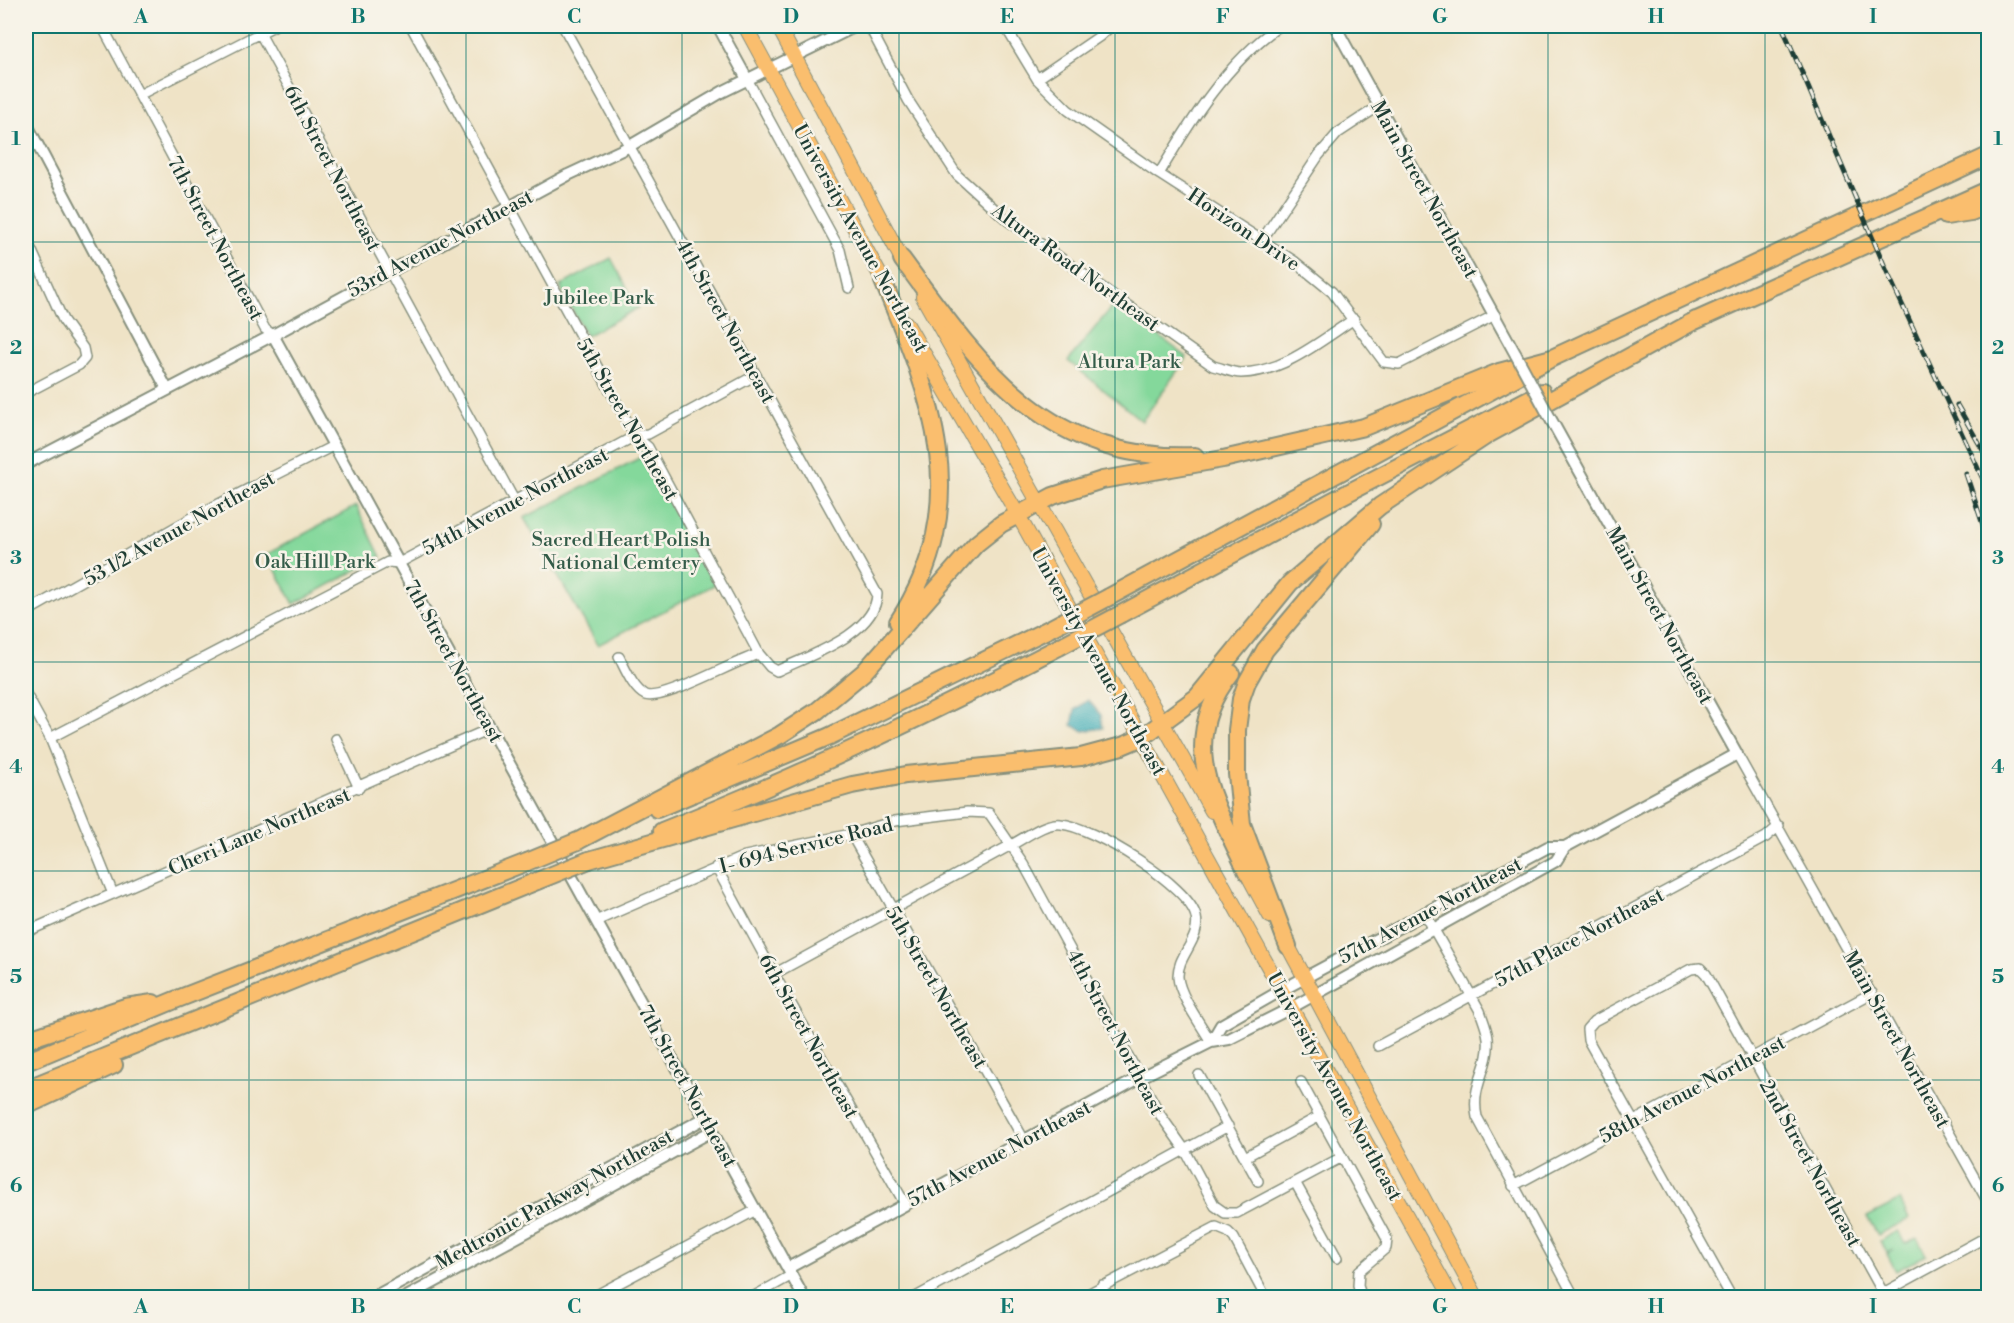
<svg xmlns="http://www.w3.org/2000/svg" width="2014" height="1323" viewBox="0 0 2014 1323" font-family="'Libre Bodoni',serif">
<style>
.green{fill:#84d89b;stroke:#528a68;stroke-width:1.5}
.water{fill:#3babb6;stroke:#2d7475;stroke-width:1.5}
.lines{fill:none;stroke-linecap:round;stroke-linejoin:round}
.minor-casing{stroke:#87907d;stroke-width:12}
.tertiary-casing{stroke:#87907d;stroke-width:14}
.primary-casing{stroke:#87907d;stroke-width:16}
.motorway-casing{stroke:#87907d;stroke-width:20}
.minor{stroke:#fff;stroke-width:9}
.tertiary{stroke:#fff;stroke-width:10}
.primary{stroke:#fabe6e;stroke-width:14}
.motorway{stroke:#fabe6e;stroke-width:16}
.rail-casing{stroke:#1f3d34;stroke-width:5}
.rail{stroke:#f7f3e8;stroke-width:3;stroke-dasharray:9;stroke-linecap:butt}
.tertiary-bridge-casing{stroke:#87907d;stroke-width:14;stroke-linecap:butt}
.motorway-bridge-casing{stroke:#87907d;stroke-width:20;stroke-linecap:butt}
.tertiary-bridge{stroke:#fff;stroke-width:10}
.motorway-bridge{stroke:#fabe6e;stroke-width:16}
.grid{fill:none;stroke:#0f766e;stroke-width:1.5;stroke-opacity:0.55}
.labels{text-anchor:middle;stroke-width:5;stroke-linejoin:round;paint-order:stroke}
.street-label{font-size:20px;fill:#1f3d34;stroke:#f7f3e8}
.park-label{font-size:20px;fill:#335c49;stroke:#f7f3e8}
.neatline{fill:none;stroke:#0f766e;stroke-width:2}
.grid-label{font-size:20px;text-anchor:middle;font-weight:bold;fill:#0f766e}
</style>
<rect width="100%" height="100%" fill="#f7f3e8"/>
<filter id="ink" filterUnits="userSpaceOnUse"><feTurbulence type="fractalNoise" baseFrequency=".0167" numOctaves="2"/><feDisplacementMap in="SourceGraphic" scale="12" xChannelSelector="R" yChannelSelector="G"/><feConvolveMatrix kernelMatrix="1 2 1 2 8 2 1 2 1" color-interpolation-filters="sRGB"/></filter>
<filter id="wash" filterUnits="userSpaceOnUse"><feTurbulence type="fractalNoise" baseFrequency=".008" numOctaves="4" result="noise"/><feDisplacementMap in="SourceGraphic" scale="24" xChannelSelector="R" yChannelSelector="G"/><feGaussianBlur stdDeviation="1.35" result="paint"/><feColorMatrix in="noise" values="0 0 0 0 0 0 0 0 0 0 0 0 0 0 0 0 0 1.4 0 .05"/><feComposite in="paint" operator="in"/></filter>
<g filter="url(#wash)">
<rect width="100%" height="100%" fill="#efe3c6"/>
<!-- green -->
<path class="green" d="M611,258L638,308L586,336L560,286Z
M1115,303L1187,357L1142,421L1068,361Z
M645,455L716,584L598,645L524,518Z
M356,506L381,557L294,604L267,554Z
M1900,1200L1909,1219L1878,1235L1867,1217Z
M1898,1231L1905,1244L1917,1238L1926,1255L1896,1271L1887,1254L1894,1250L1887,1253L1880,1241Z"/>
<!-- water -->
<path class="water" d="M1088,700L1101,715L1103,728L1084,731L1072,725L1075,710Z"/>
</g>
<g filter="url(#ink)">
<g class="lines">
<!-- minor casing -->
<g class="minor-casing">
<path id="minor" d="M102,26L265,329L273,335
M256,26L514,500
M411,26L635,436L648,447L759,654L770,667L777,671C808,656 876,634 877,594L563,26
M869,26L908,100L957,175L1007,220L1213,366C1222,368 1232,373 1241,373C1284,372 1319,342 1354,319
M1005,26L1037,79L1068,110L1159,174L1294,261L1332,292L1384,362L1399,364L1495,315
M747,79L840,250L849,288
M1037,79L1100,36L1111,26
M139,95L274,26
M1159,174C1192,118 1227,63 1279,26
M26,238L63,320L83,348L85,358L79,365L26,393
M1262,240L1319,155L1338,133L1379,106
M26,452L30,462
M26,612L197,515L333,446
M619,657C625,668 633,689 645,695C663,702 736,660 759,654
M26,694L50,738L113,894
M50,738L388,562L399,563L635,436L648,434L756,375
M336,739L359,788
M1737,754L1988,1202
M851,834L1024,1140
M716,867L774,974L905,1204
M1424,912L1480,1011C1483,1020 1487,1029 1488,1038C1491,1068 1470,1084 1477,1117L1575,1298
M598,920L745,856L851,834L895,821L967,812L989,813L1023,863L1161,1116L1185,1150L1215,1206L1225,1213H1237L1342,1157
M26,932L491,728
M774,974L1011,845C1025,838 1045,822 1061,824C1092,826 1190,886 1196,917C1201,940 1177,955 1178,977C1179,995 1202,1026 1211,1042
M1378,1046L1766,837L1779,826
M1199,1075L1258,1181
M1301,1082L1387,1239L1386,1248L1359,1271L1358,1286L1362,1298
M1245,1157L1320,1116
M1295,1182L1337,1258
M1513,1186L1872,993
M1102,1285L1109,1298
M591,1298L756,1210
M751,1298L792,1275
M914,1298L1228,1126
M1080,1298L1216,1227L1228,1232L1234,1238L1266,1298
M1732,1298L1588,1040L1587,1029L1594,1021L1691,969L1700,968L1706,974L1886,1298
M1874,1298L1988,1236"/>
</g>
<!-- tertiary casing -->
<g class="tertiary-casing">
<path id="tertiary" d="M718,26L747,79
M1335,26L1516,355
M26,123L167,389
M273,335L804,1298
M26,464L273,335L568,175L628,147L722,92L856,26
M1211,1042L1221,1025L1282,990L1548,847H1565
M788,1268L1141,1077L1211,1042L1229,1039L1291,1008L1556,861L1565,847L1737,754L1549,416
M372,1298L705,1118
M405,1298L712,1131"/>
</g>
<!-- primary casing -->
<g class="primary-casing">
<path id="primary" d="M745,26L887,288
M778,26L906,267
M923,297L1212,811
M906,323L1018,515L1452,1298
M1242,864L1270,916
M1283,937L1477,1298"/>
</g>
<!-- motorway casing -->
<g class="motorway-casing">
<path id="motorway" d="M1946,216L1971,212L1988,205
M902,259C981,367 1046,462 1195,456
M883,281C932,398 975,502 898,622
M1688,324L1988,190
M1109,597L1552,358L1988,156
M1121,614L1332,501L1542,392
M1231,673C1175,744 1215,802 1247,872
M657,809L830,736L1049,629
M662,831C798,777 929,715 1059,647
M578,841L780,735L817,711L864,672L976,544L1001,524L1053,496L1102,480L1223,459L1364,427L1499,372L1552,358
M589,860L852,785L906,775L1081,757L1122,746L1141,738L1197,697L1290,583L1380,506L1489,434L1696,320
M1288,946L1242,824L1237,774V730L1241,699L1247,682L1265,650L1371,524
M26,1040L125,1007L153,1003
M26,1062L175,1000L527,862
M26,1089L537,881
M26,1106L114,1065"/>
</g>
<!-- minor -->
<use href="#minor" class="minor"/>
<!-- tertiary -->
<use href="#tertiary" class="tertiary"/>
<!-- primary -->
<use href="#primary" class="primary"/>
<!-- motorway -->
<use href="#motorway" class="motorway"/>
<!-- rail casing -->
<g class="rail-casing">
<path id="rail" d="M1782,26L1888,274L1988,490
M1957,405L1988,459
M1966,474L1983,525L1988,565"/>
</g>
<!-- rail -->
<use href="#rail" class="rail"/>
<!-- tertiary-bridge casing -->
<g class="tertiary-bridge-casing">
<path id="tertiary-bridge" d="M1516,355L1549,416"/>
</g>
<!-- motorway-bridge casing -->
<g class="motorway-bridge-casing">
<path id="motorway-bridge" d="M1049,629L1109,597
M1059,647L1121,614
M527,862L578,841
M537,881L589,860"/>
</g>
<!-- tertiary-bridge -->
<use href="#tertiary-bridge" class="tertiary-bridge"/>
<!-- motorway-bridge -->
<use href="#motorway-bridge" class="motorway-bridge"/>
</g>
</g>
<!-- grid -->
<path class="grid" d="M249,26V1298M466,26V1298M682,26V1298M899,26V1298M1115,26V1298M1332,26V1298M1548,26V1298M1765,26V1298M26,242H1988M26,452H1988M26,662H1988M26,871H1988M26,1080H1988"/>
<g class="labels">
<!-- street labels -->
<g class="street-label">
<text transform="translate(333 168) rotate(62)" y="7">6th Street Northeast</text>
<text transform="translate(1425 189) rotate(61)" y="7">Main Street Northeast</text>
<text transform="translate(1244 229) rotate(34)" y="7">Horizon Drive</text>
<text transform="translate(216 238) rotate(62)" y="7">7th Street Northeast</text>
<text transform="translate(861 238) rotate(61)" y="7">University Avenue Northeast</text>
<text transform="translate(440 243) rotate(-28)" y="7">53rd Avenue Northeast</text>
<text transform="translate(1076 267) rotate(36)" y="7">Altura Road Northeast</text>
<text transform="translate(726 321) rotate(61)" y="7">4th Street Northeast</text>
<text transform="translate(628 419) rotate(60)" y="7">5th Street Northeast</text>
<text transform="translate(515 501) rotate(-28)" y="7">54th Avenue Northeast</text>
<text transform="translate(179 528) rotate(-29)" y="7">53 1/2 Avenue Northeast</text>
<text transform="translate(1660 615) rotate(61)" y="7">Main Street Northeast</text>
<text transform="translate(454 661) rotate(61)" y="7">7th Street Northeast</text>
<text transform="translate(1099 661) rotate(61)" y="7">University Avenue Northeast</text>
<text transform="translate(259 831) rotate(-23)" y="7">Cheri Lane Northeast</text>
<text transform="translate(806 845) rotate(-14)" y="7">I- 694 Service Road</text>
<text transform="translate(1430 910) rotate(-28)" y="7">57th Avenue Northeast</text>
<text transform="translate(1579 937) rotate(-28)" y="7">57th Place Northeast</text>
<text transform="translate(937 987) rotate(60)" y="7">5th Street Northeast</text>
<text transform="translate(1116 1032) rotate(62)" y="7">4th Street Northeast</text>
<text transform="translate(809 1036) rotate(61)" y="7">6th Street Northeast</text>
<text transform="translate(1897 1039) rotate(61)" y="7">Main Street Northeast</text>
<text transform="translate(688 1086) rotate(61)" y="7">7th Street Northeast</text>
<text transform="translate(1335 1086) rotate(61)" y="7">University Avenue Northeast</text>
<text transform="translate(1692 1089) rotate(-28)" y="7">58th Avenue Northeast</text>
<text transform="translate(999 1153) rotate(-28)" y="7">57th Avenue Northeast</text>
<text transform="translate(1811 1163) rotate(61)" y="7">2nd Street Northeast</text>
<text transform="translate(554 1199) rotate(-29)" y="7">Medtronic Parkway Northeast</text>
</g>
<!-- park labels -->
<g class="park-label">
<text x="599" y="304">Jubilee Park</text>
<text x="1129" y="368">Altura Park</text>
<text x="621" y="546">Sacred Heart Polish<tspan x="621" dy="23">National Cemtery</tspan></text>
<text x="315" y="568">Oak Hill Park</text>
</g>
</g>
<!-- margin -->
<rect width="2014" height="1323" fill="none" stroke="#f7f3e8" stroke-width="66"/>
<rect x="33" y="33" width="1948" height="1257" class="neatline"/>
<g class="grid-label">
<text x="141" y="23">A</text>
<text x="358" y="23">B</text>
<text x="574" y="23">C</text>
<text x="791" y="23">D</text>
<text x="1007" y="23">E</text>
<text x="1223" y="23">F</text>
<text x="1440" y="23">G</text>
<text x="1656" y="23">H</text>
<text x="1873" y="23">I</text>
<text x="16" y="145">1</text>
<text x="1998" y="145">1</text>
<text x="16" y="354">2</text>
<text x="1998" y="354">2</text>
<text x="16" y="564">3</text>
<text x="1998" y="564">3</text>
<text x="16" y="773">4</text>
<text x="1998" y="773">4</text>
<text x="16" y="983">5</text>
<text x="1998" y="983">5</text>
<text x="16" y="1192">6</text>
<text x="1998" y="1192">6</text>
<text x="141" y="1313">A</text>
<text x="358" y="1313">B</text>
<text x="574" y="1313">C</text>
<text x="791" y="1313">D</text>
<text x="1007" y="1313">E</text>
<text x="1223" y="1313">F</text>
<text x="1440" y="1313">G</text>
<text x="1656" y="1313">H</text>
<text x="1873" y="1313">I</text>
</g>
</svg>
